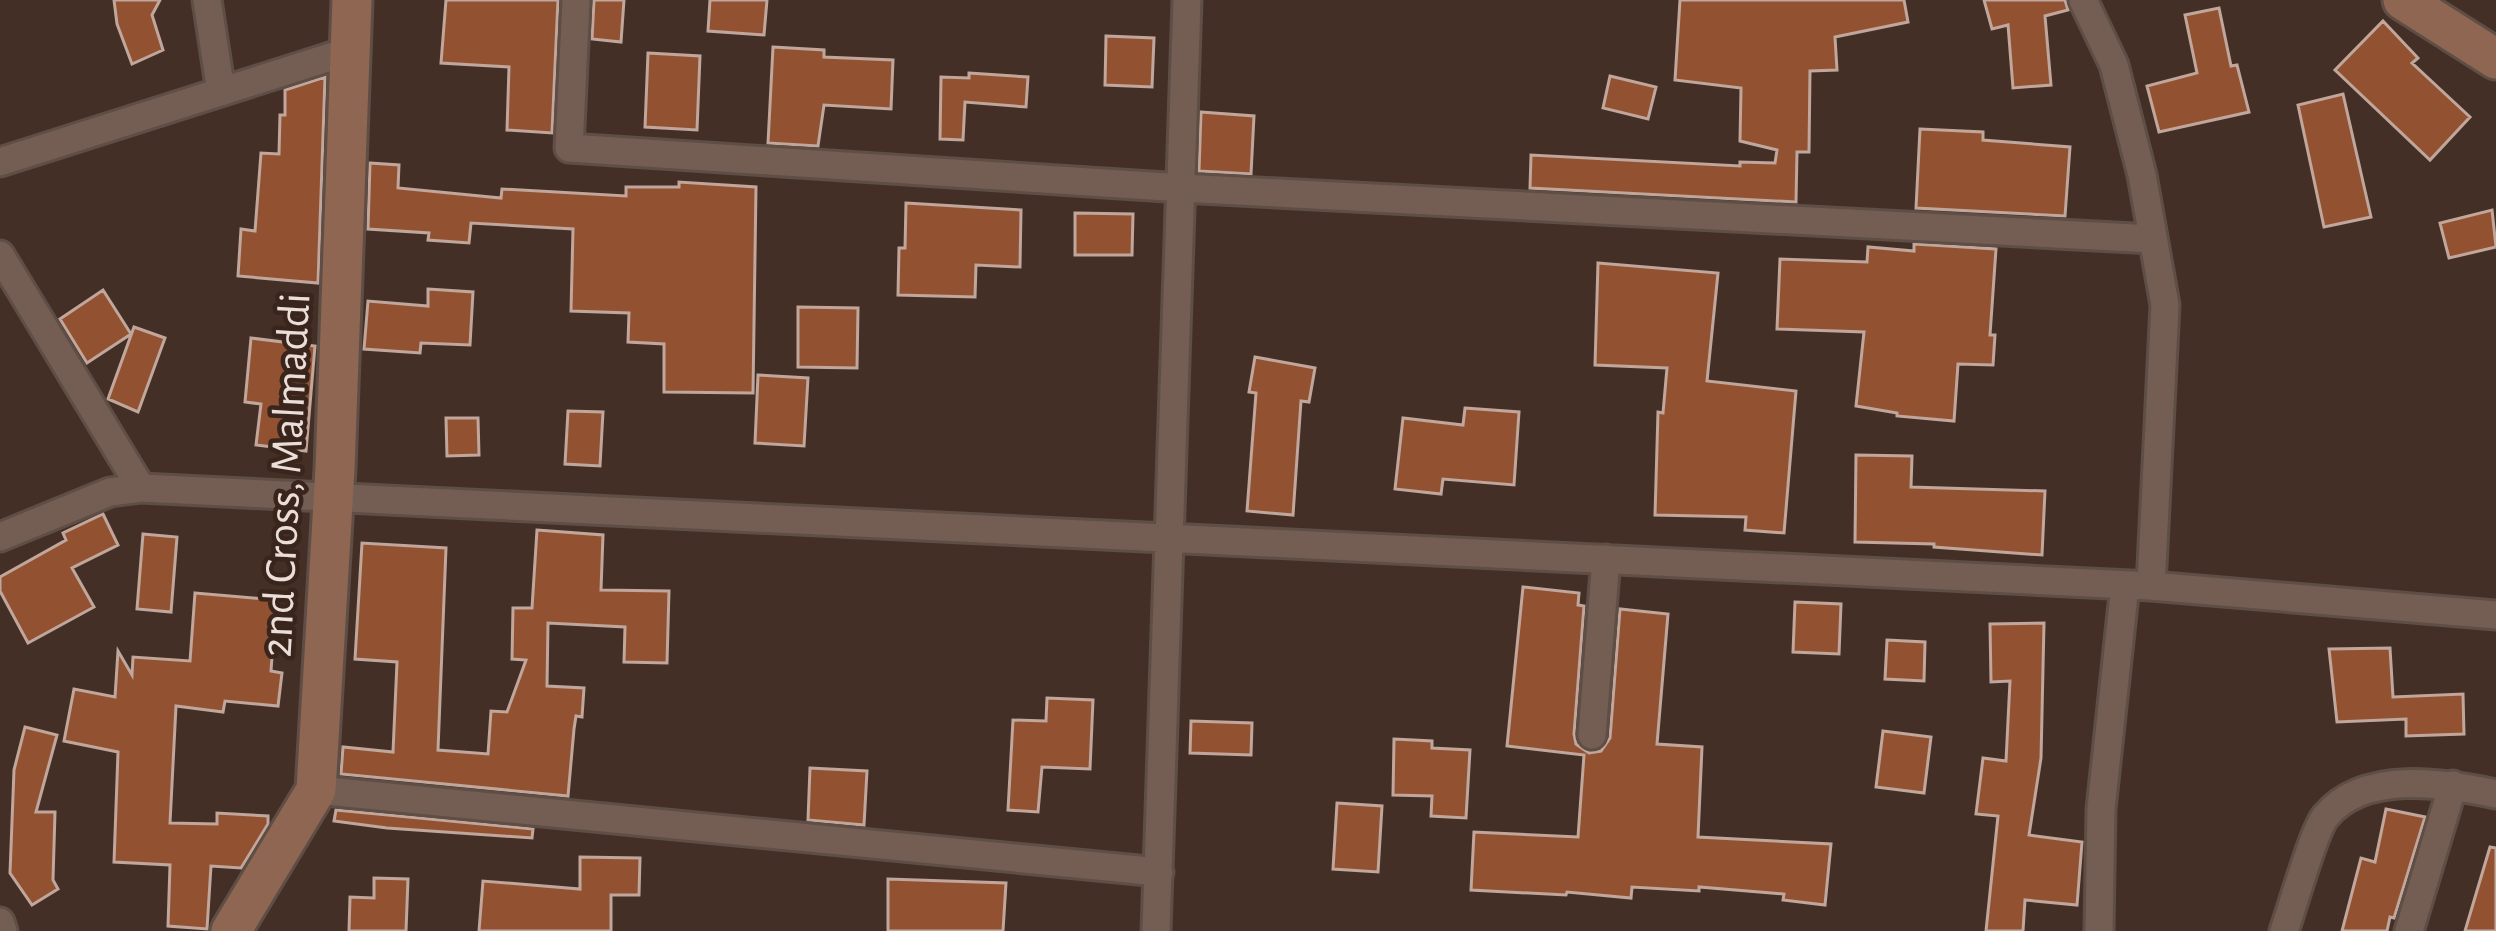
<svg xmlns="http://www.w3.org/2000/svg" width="2496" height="931" viewBox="0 0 2496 931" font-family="'Alegreya Sans',sans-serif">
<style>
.building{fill:#925232;stroke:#c0a69b;stroke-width:3}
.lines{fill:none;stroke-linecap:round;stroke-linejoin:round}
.street-casing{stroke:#5f4e46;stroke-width:33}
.secondary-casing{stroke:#5f4e46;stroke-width:45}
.street{stroke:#745e53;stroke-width:27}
.secondary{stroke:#8e6652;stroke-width:39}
.labels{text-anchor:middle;stroke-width:9;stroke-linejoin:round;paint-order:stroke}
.street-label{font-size:45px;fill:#ebddd7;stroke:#39251c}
</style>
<rect width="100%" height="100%" fill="#432f26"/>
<!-- building -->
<path class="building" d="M114,0H160L152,15L163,50L132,64L117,24Z
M446,0H558L552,133L507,130L509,67L441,63Z
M594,0H624L621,42L592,39Z
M710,0H767L764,35L708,31Z
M1680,0H1904L1908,22L1835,37L1837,70L1810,71L1809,152H1797L1796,202L1530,188L1531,155L1740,166V162L1775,163L1777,150L1740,141L1741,88L1675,80Z
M1984,0H2065L2068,10L2045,16L2051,85L2013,88L2008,25L1992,29Z
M2219,8L2231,66L2237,65L2249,112L2159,132L2147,86L2197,73L2185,15Z
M2383,21L2418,58L2412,63L2470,117L2430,160L2335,70Z
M1106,36L1154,38L1152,87L1105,85Z
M773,47L824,50V57L893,60L891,109L824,105L818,146L768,143Z
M648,53L700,56L697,130L645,127Z
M969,73L1028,77L1026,107L965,102L963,140L940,139L941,77L969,78Z
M1610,76L1656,87L1648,119L1603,108Z
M325,77L318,283L238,276L241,229L255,231L261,153L279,154L280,115H285V90Z
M2343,94L2371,217L2324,227L2298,105Z
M1201,112L1254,116L1251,174L1199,171Z
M1920,129L1983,132V140L2070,147L2065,216L1916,208Z
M370,163L399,165L398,188L501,198L502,189L626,196V187H679V182L756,187L753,393L664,392V344L628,342L629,313L571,311L573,229L471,223L469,243L428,240L429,233L368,229Z
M906,203L1021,210L1020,267L976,265L975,297L898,295L899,248H905Z
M2492,210L2496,247L2449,258L2440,223Z
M1075,213L1133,214L1132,255H1075Z
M1914,244L1996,249L1990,335H1995L1993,365L1958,364L1954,421L1897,416V413L1856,406L1864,332L1777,329L1780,259L1867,262L1868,247L1914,251Z
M1598,263L1718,273L1707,381L1796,391L1784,533L1745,530L1746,517L1655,515L1658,412L1663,413L1667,368L1595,365Z
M428,289L473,292L470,345L421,343L420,353L364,349L368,301L428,306Z
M103,290L131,334L87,363L60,319Z
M798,307L858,308L857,368L798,367Z
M134,327L165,338L138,412L108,399Z
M251,338L315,346L306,451L256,445L261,404L245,402Z
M1255,357L1315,368L1309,402L1301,401L1293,515L1247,511L1256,393L1249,392Z
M758,375L808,378L804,446L755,443Z
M1465,408L1519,412L1514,485L1443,479L1441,494L1395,489L1403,418L1463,425Z
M568,411L603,412L600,466L565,464Z
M446,418H478L479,455L447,456Z
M1856,455L1912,456L1911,487L2045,491L2042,555L1934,547V544L1855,542Z
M103,514L118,545L72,568L94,607L28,643L0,591V577L66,540L63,533Z
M537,530L603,535L601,590L669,591L667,663L624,662L625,627L548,623L547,686L584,688L582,717L576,716L574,729L568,796L341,774L343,747L393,752L397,662L355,659L362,543L446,548L438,750L488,754L491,711L507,712L526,660L512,659L513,608H532Z
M143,534L177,537L171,612L137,609Z
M1523,587L1579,593L1578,605L1584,606L1574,734L1576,744L1589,753L1601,751L1610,738L1620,609L1668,614L1657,744L1702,747L1698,837L1831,844L1825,905L1783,900L1784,894L1699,887V891L1632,887L1631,898L1567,892L1566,895L1471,890L1474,832L1578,837L1584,755L1507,746Z
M195,593L276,600L271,671L282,673L278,706L225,701L223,712L176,706L170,823L217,824V813L268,816V824L241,868L211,866L207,929L168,926L170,865L114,862L118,752L64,741L74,689L115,697L118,651L132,675L133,657L190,661Z
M1795,602L1841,604L1839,654L1793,652Z
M2044,623L2041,758L2029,835L2082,842L2077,905L2025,900L2023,931H1986L1998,816L1976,814L1983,758L2006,761L2010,681L1991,682L1990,624Z
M1887,640L1925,642L1924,681L1885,679Z
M2390,648L2393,697L2463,694L2464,734L2406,736V719L2337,722L2329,649Z
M1047,698L1093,700L1090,769L1042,767L1038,812L1008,810L1013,720L1046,721Z
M1191,721L1252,723L1251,755L1190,753Z
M25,727L57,735L36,812H55L53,880L58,889L32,905L10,873L14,770Z
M1883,731L1931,737L1924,793L1876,787Z
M1394,739L1432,741V748L1470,750L1466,818L1431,816L1432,796L1393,795Z
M810,768L867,771L864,825L808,820Z
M1337,803L1382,806L1378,872L1333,869Z
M2386,809L2425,817L2394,918L2390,917L2387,931H2342L2361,858L2375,862Z
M336,810L533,829L532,838L387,828L334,821Z
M2490,847L2496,848V931H2465Z
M580,857L640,858L639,895H611V931H479L483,881L580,889Z
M374,878L408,879L406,931H349L350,897L374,898Z
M888,879L1006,883L1003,931H888Z"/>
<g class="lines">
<!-- street casing -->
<g class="street-casing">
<path id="street" d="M207,0L221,92
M576,0L569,148L1182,188L2153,239
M2083,0L2114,65L2142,175L2165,305L2151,586
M0,162L349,51
M0,255L141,488
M0,537L110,492L141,488L2151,586L2496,615
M1592,735L1606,559
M316,790L1159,872
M0,922L3,931
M1156,931L1187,0
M2099,931L2101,809L2125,585
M2284,931C2292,909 2314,829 2326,816C2364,770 2445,783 2496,794
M2409,931L2453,785"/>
</g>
<!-- secondary casing -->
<g class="secondary-casing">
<path id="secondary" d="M2403,0L2496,59
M231,931L316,790L335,469L352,0"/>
</g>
<!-- street -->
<use href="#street" class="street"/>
<!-- secondary -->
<use href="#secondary" class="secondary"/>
</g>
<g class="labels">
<!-- street labels -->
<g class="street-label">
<text transform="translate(284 475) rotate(-87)" y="16">2nd Cross, Malmaddi</text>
</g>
</g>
</svg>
